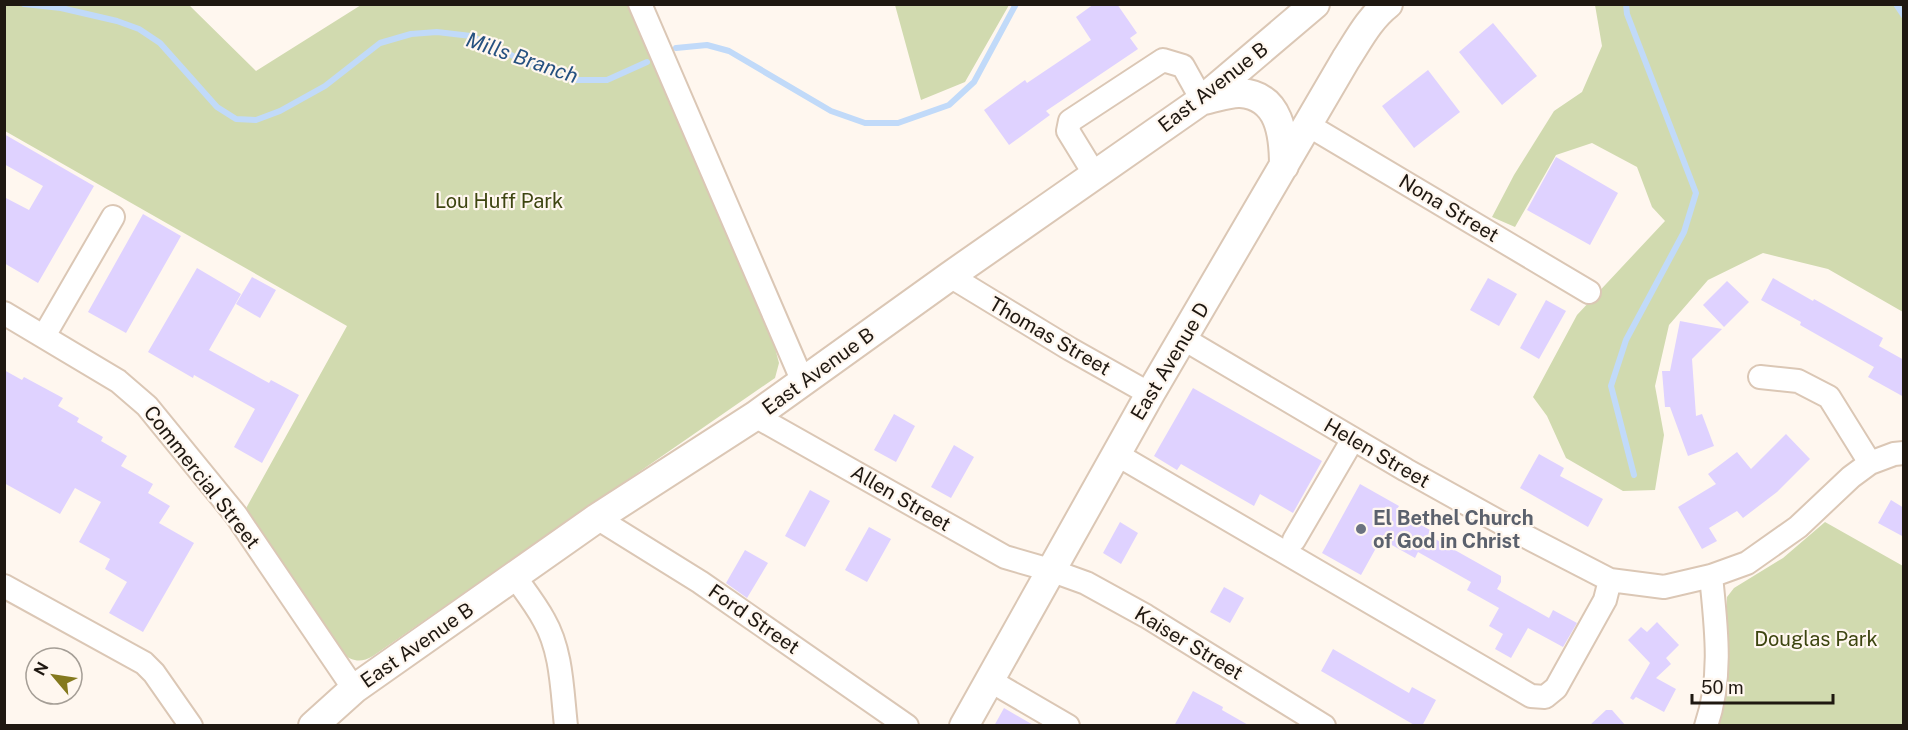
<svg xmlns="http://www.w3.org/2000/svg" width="1908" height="730" viewBox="0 0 1908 730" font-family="'Public Sans',sans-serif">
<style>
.green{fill:#d1daaf}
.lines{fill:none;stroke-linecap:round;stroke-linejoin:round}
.stream{stroke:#c1daf9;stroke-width:6}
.building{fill:#dfd2ff}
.minor-casing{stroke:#dbc7b5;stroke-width:26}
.major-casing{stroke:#dbc7b5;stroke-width:32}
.minor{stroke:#fff;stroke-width:22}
.major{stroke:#fff;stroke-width:28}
.worship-dot{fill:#6b7280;stroke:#fff7ef;stroke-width:2}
.labels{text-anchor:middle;stroke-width:4.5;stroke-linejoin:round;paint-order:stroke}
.street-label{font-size:20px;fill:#1f1811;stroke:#fff7ef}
.park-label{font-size:20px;fill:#3d4510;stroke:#fff7ef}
.worship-label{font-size:20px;font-weight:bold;fill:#5b616d;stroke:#fff7ef;text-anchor:start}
.water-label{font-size:21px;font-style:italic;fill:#265180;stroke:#fff7ef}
</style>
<rect width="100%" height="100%" fill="#fff7ef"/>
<!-- green -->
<path class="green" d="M5,5H189L256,71L361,5H629L775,348L779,363L775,378L373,656C361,663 353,662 342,653L244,512L347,326L5,131Z
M895,5V4L1009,5L965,82L921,100Z
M1595,5H1903V312L1828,269L1763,253L1708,280L1669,325L1655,386L1664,435L1655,490L1623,491L1566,458L1547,416L1533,397L1577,315L1665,221L1652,207L1637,167L1592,143L1556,155L1515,227L1492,217L1514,175L1554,111L1582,92L1602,46Z
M1825,522L1903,566V725L1714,726L1724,678L1727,597L1734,588L1783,558Z"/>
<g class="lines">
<!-- stream -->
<path class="stream" d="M24,4L61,8L117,21L139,29L160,43L217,107L236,119L256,120L280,111L325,86L380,43L411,34L437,32L471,36L549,73L574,80H607L647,62
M1626,4L1627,14L1696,193L1684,232L1626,340L1611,386L1634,475
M1896,4L1904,16
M676,48L707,45L729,51L831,111L865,123H898L949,105L974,82L1016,4"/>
</g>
<!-- building -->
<path class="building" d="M1094,4H1117L1137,33L1130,38L1138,49L1046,111L1050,115L1009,145L984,110L1025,80L1027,83L1091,40L1076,17Z
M1493,23L1537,76L1502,105L1459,52Z
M1428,70L1460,112L1414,148L1382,106Z
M4,134L94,186L38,283L4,263V197L29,210L43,186L4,164Z
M1556,157L1618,193L1590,245L1527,210Z
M143,214L181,236L126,333L88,312Z
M197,268L241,294L209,350L269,383L271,380L299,395L262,463L234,447L255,409L194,375L193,378L148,352Z
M252,277L276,290L260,318L236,304Z
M1488,278L1517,294L1499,326L1470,310Z
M1773,278L1813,301L1814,299L1883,338L1879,346L1904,360V397L1868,377L1874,367L1800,325L1801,322L1761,300Z
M1727,281L1749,302L1724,327L1703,305Z
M1546,300L1566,311L1539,359L1520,348Z
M1680,321L1722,329L1692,359L1696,416L1702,414L1714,446L1688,456L1670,407H1665L1662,371H1670Z
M4,370L22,380L24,377L63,398L58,406L79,418L77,422L103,437L101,441L127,456L121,466L153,484L148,493L170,506L159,523L194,543L143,632L109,613L127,582L105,569L110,559L79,542L101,502L75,488L60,514L4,483Z
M1193,388L1322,461L1293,513L1260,494L1254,506L1181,464L1177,470L1154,456Z
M894,414L915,426L896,462L874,450Z
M1786,434L1810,459L1777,492L1743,518L1737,511L1709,528L1717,541L1702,549L1678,507L1716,484L1708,474L1737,452L1751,469Z
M954,445L974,457L951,498L931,487Z
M1539,454L1564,468L1560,476L1603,499L1588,527L1520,488Z
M1360,484L1399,506L1396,511L1430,530L1428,535L1501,576V582L1497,589L1549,618L1553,610L1577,623L1563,647L1528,628L1511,658L1495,649L1503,634L1489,626L1499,608L1467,590L1471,582L1418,552L1415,558L1381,539L1361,575L1322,553Z
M810,490L830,501L805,547L785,536Z
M1891,500L1904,508V537L1878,523Z
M1120,522L1138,533L1121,564L1103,553Z
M869,527L891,539L867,582L845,570Z
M745,550L768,563L747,598L726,583Z
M1224,587L1244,598L1230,623L1210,612Z
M1657,622L1679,645L1666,658L1671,664L1656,678L1676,689L1664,712L1636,697L1633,700L1630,698L1650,663L1628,640L1641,627L1647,632Z
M1333,649L1409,693L1412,687L1436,700L1422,726H1416L1321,671Z
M1193,691L1223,707L1222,710L1250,726H1174Z
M1004,708L1035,726H994Z
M1606,710H1612L1626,726H1589Z"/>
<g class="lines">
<!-- minor casing -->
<g class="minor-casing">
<path id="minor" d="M640,4L803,382
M1308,125L1589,292
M1095,175L1068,131L1070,121L1163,60L1183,66L1202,100
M950,276L1070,349L1150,394
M4,313L118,381L147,406L236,515L354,689
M44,336L113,217
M1184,339L1406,470L1523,535L1610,580L1664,587L1711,576L1747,563L1798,527L1851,477L1870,463L1894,454L1904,453
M1760,377L1798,381L1829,397L1870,463
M755,416L1005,557L1050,570L1086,583L1146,616L1324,726
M1116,454L1531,696L1545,697L1556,688L1605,600L1610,580
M597,518L700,582L907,726
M1294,540L1353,439
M515,577C525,591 536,605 544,620C562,651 562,691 566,726
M4,586L144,663L154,673L191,726
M989,680L1068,726
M1706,726C1723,677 1716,626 1711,576"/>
</g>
<!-- major casing -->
<g class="major-casing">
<path id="major" d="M1204,100C1215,98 1230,92 1241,93C1280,96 1284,135 1284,166
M313,726L354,689L597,518L755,416L950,276L1202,100L1315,4
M964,726L1150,394L1346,59C1359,39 1369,19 1388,4"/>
</g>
<!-- minor -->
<use href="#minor" class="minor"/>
<!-- major -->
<use href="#major" class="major"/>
</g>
<!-- markers -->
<circle class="worship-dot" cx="1361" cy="529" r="6"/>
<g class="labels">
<!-- street labels -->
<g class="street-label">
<text transform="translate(1213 87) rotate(-38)" y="7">East Avenue B</text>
<text transform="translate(1449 208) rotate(31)" y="7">Nona Street</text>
<text transform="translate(1050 336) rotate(30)" y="7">Thomas Street</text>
<text transform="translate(1170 361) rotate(-59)" y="7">East Avenue D</text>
<text transform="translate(818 371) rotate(-36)" y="7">East Avenue B</text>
<text transform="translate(1377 453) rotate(30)" y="7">Helen Street</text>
<text transform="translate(202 477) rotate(52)" y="7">Commercial Street</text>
<text transform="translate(901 498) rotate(30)" y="7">Allen Street</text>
<text transform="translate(754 619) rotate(35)" y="7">Ford Street</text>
<text transform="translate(1189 643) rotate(31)" y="7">Kaiser Street</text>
<text transform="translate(417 645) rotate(-35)" y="7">East Avenue B</text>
</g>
<!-- park labels -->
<g class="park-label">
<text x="499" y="208">Lou Huff Park</text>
<text x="1816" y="646">Douglas Park</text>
</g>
<!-- worship labels -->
<g class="worship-label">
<text x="1373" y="525">El Bethel Church<tspan x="1373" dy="23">of God in Christ</tspan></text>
</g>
<!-- water labels -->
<g class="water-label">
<text transform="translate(522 58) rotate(19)" y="7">Mills Branch</text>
</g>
</g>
<!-- border -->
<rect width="1908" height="730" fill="none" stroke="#1f1811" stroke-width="12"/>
<!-- north arrow -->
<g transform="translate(54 676) rotate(299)"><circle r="28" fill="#fff7ef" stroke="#a59e96" stroke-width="1.5"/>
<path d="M0-4.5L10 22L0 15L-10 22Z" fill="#84791e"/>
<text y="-9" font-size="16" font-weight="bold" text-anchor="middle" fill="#1f1811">N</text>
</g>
<!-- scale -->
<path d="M1692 694v9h141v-9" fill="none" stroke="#1f1811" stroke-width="3"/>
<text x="1701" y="694" font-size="18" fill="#1f1811" stroke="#fff7ef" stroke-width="4.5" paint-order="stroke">50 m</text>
</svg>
